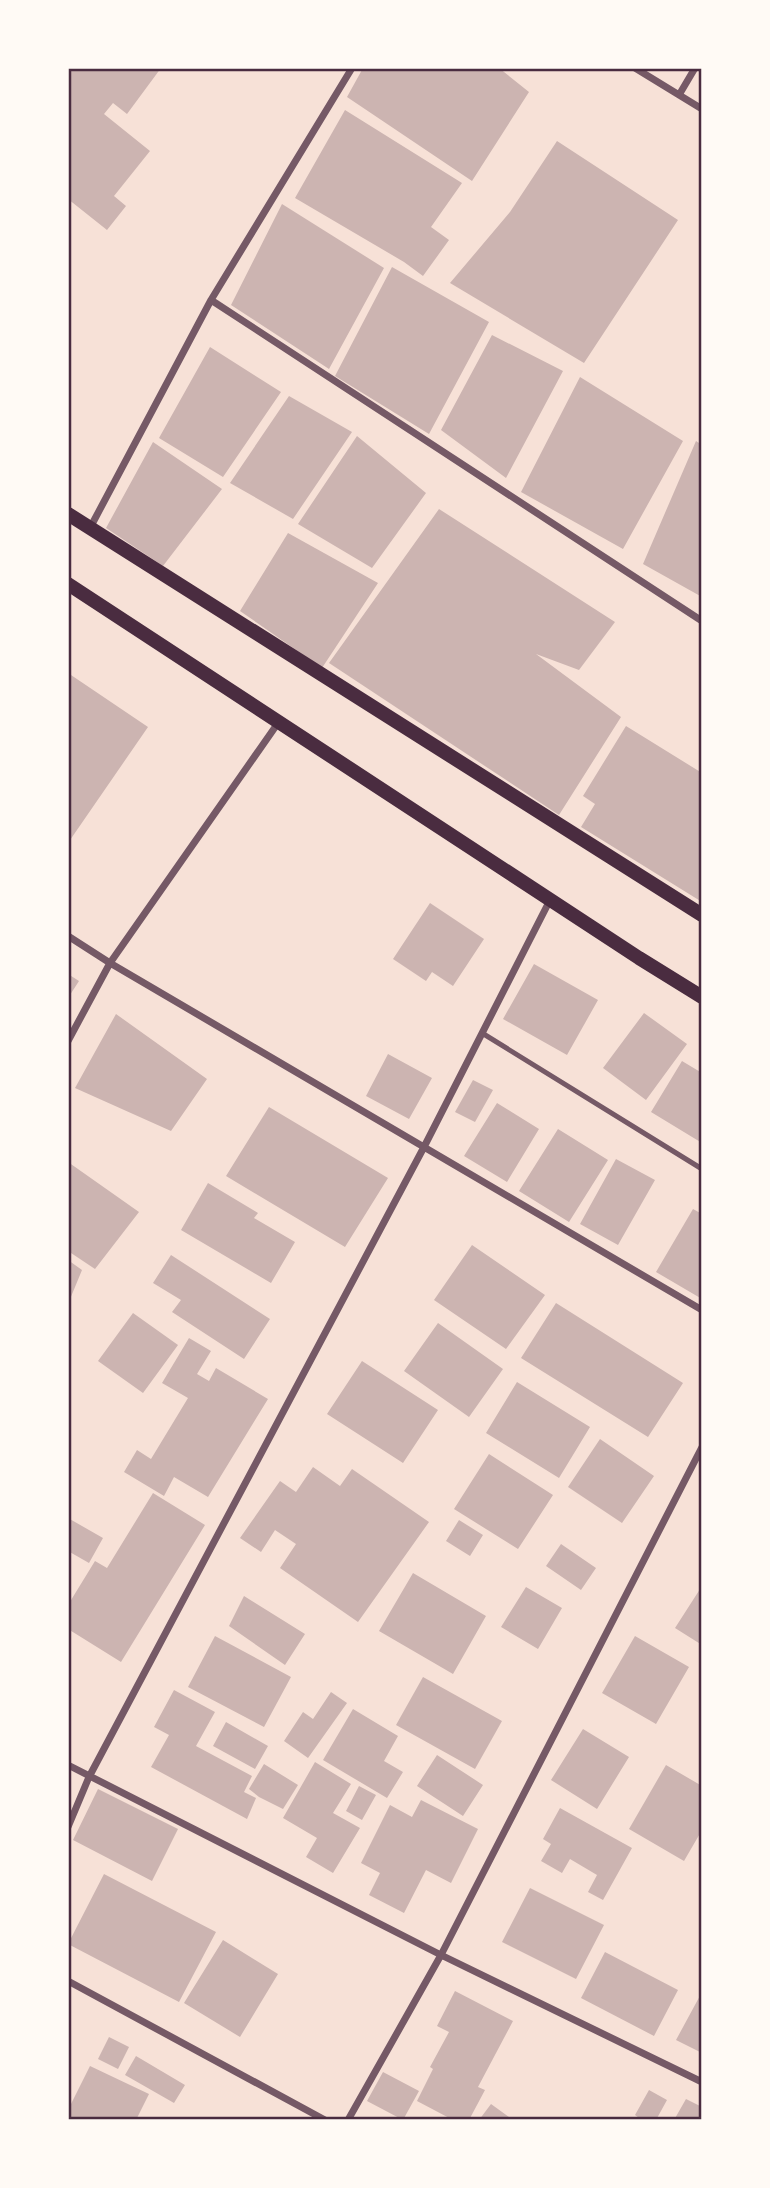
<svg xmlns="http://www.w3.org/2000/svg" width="770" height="2188" viewBox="0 0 770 2188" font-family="'Noto Serif',serif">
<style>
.building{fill:#ccb4b1}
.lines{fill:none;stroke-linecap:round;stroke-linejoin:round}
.service{stroke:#755966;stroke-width:5}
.minor{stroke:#755966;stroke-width:7}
.secondary{stroke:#4a2c40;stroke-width:14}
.neatline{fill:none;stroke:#4a2c40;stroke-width:2.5}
</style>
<rect width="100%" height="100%" fill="#f7e1d7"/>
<!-- building -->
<path class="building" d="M68,68H161L127,114L113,103L104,114L150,151L114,196L126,206L107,230L68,199Z
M363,68H499L529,92L472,181L347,97Z
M345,110L462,183L431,227L449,240L423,276L404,262L295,198Z
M557,141L678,220L584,363L450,283L510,212Z
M282,204L384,268L329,369L231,305Z
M392,267L489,322L429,434L335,376Z
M492,335L563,371L506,478L441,430Z
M210,347L281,392L223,477L159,438Z
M580,377L683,441L623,549L521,492Z
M289,396L352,432L293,519L230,483Z
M357,436L426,493L372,568L298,524Z
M696,441L702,445V597L643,564Z
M153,442L222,489L163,566L106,528Z
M439,509L615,622L579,670L536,654L621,717L559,815L329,663Z
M288,533L378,583L322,668L240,611Z
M68,673L148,727L68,843Z
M626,726L702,773V902L581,827L595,804L583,796Z
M430,903L484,939L453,986L432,972L426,981L393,959Z
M534,964L598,1000L567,1055L503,1019Z
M68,974L79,981L68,998Z
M644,1013L687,1044L646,1100L603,1068Z
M116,1014L207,1079L171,1131L75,1088Z
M388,1054L432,1078L409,1119L366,1096Z
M682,1061L702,1073V1143L651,1112Z
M473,1080L493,1090L475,1122L455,1112Z
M497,1103L539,1129L507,1182L464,1156Z
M269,1107L388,1178L345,1247L226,1176Z
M558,1129L608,1160L569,1222L519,1191Z
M616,1159L655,1180L618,1245L580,1224Z
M68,1162L139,1212L95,1269L68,1251Z
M208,1183L258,1213L254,1218L295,1242L271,1283L181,1230Z
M693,1209L702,1214V1299L656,1272Z
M472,1245L545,1295L506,1349L434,1300Z
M171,1255L270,1319L244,1359L172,1312L181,1300L153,1283Z
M68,1260L82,1270L68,1304Z
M556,1303L683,1383L648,1437L521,1358Z
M133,1313L178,1345L143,1393L98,1361Z
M438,1323L503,1369L469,1417L404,1371Z
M189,1338L211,1351L197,1374L209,1381L216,1368L268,1399L208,1497L174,1477L164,1496L124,1472L137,1450L151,1459L188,1398L162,1383Z
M362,1361L438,1410L403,1463L327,1414Z
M517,1382L590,1427L559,1478L486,1433Z
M600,1439L654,1476L622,1523L568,1487Z
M489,1454L553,1495L518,1549L454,1509Z
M313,1467L340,1486L352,1469L429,1522L358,1622L280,1568L296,1544L275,1530L261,1552L240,1538L280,1481L296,1492Z
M153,1493L205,1525L121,1662L68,1629V1605L95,1561L107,1568Z
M68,1518L103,1538L89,1563L68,1551Z
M459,1520L483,1535L470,1556L446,1541Z
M561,1544L596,1568L581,1590L546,1566Z
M413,1573L486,1616L453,1674L379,1631Z
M702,1586V1645L675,1628Z
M526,1587L562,1608L538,1649L501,1627Z
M244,1596L305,1634L285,1665L229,1626Z
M215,1636L291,1677L264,1727L188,1687Z
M635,1636L689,1667L656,1724L602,1693Z
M423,1677L502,1721L475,1769L396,1725Z
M174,1690L215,1712L196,1746L252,1776L244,1792L256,1798L247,1819L151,1767L169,1735L154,1727Z
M331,1692L347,1703L308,1758L284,1741L303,1712L313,1719Z
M353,1709L398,1736L384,1761L403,1772L387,1798L323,1760Z
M226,1722L268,1746L255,1769L213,1746Z
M583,1729L629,1757L597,1809L551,1780Z
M437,1755L483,1785L463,1816L417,1786Z
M315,1762L351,1784L333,1813L360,1828L333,1873L306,1857L317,1838L283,1818Z
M264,1764L298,1785L283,1809L259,1797L249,1789Z
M666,1765L702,1786V1830L684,1861L629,1829Z
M359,1786L376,1795L362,1820L346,1811Z
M98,1789L178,1829L152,1881L73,1840Z
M421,1800L478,1829L451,1883L426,1870L404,1913L369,1895L380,1873L361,1863L390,1805L412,1817Z
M560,1808L632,1848L603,1900L588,1892L597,1875L570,1859L562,1873L541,1861L551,1844L543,1839Z
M104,1874L216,1932L179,2002L68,1944Z
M530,1888L604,1925L576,1979L502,1942Z
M223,1940L278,1974L240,2037L184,2003Z
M605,1952L678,1990L654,2036L581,1998Z
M455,1991L513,2021L478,2087L485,2090L469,2120H453L417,2101L433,2069L430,2067L449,2032L437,2026Z
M702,1992V2053L676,2040Z
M109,2037L129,2047L118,2069L98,2059Z
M136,2056L185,2085L174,2103L125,2075Z
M90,2066L149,2094L136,2120H68V2110Z
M383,2072L419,2091L403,2120L367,2101Z
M649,2090L667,2100L656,2120H642L635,2115Z
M686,2099L702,2107V2120H674Z
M491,2104L513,2120H479Z"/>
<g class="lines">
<!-- service -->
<path class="service" d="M482,1033L702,1169"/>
<!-- minor -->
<path class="minor" d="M635,68L702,109
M679,95L695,68
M211,300L702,621
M90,528L211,300L352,68
M68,936L110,963L702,1310
M68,1041L110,963L278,723
M68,1765L441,1955L702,2082
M68,1827L89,1777L424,1147L550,900
M68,1981L325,2120
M348,2120L441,1955L702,1447"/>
<!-- secondary -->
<path class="secondary" d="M68,514L702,915
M68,584L639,958L702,997"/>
</g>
<!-- border -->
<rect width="770" height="2188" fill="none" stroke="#fffaf5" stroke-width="140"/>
<rect x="70" y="70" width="630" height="2048" class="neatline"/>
</svg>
